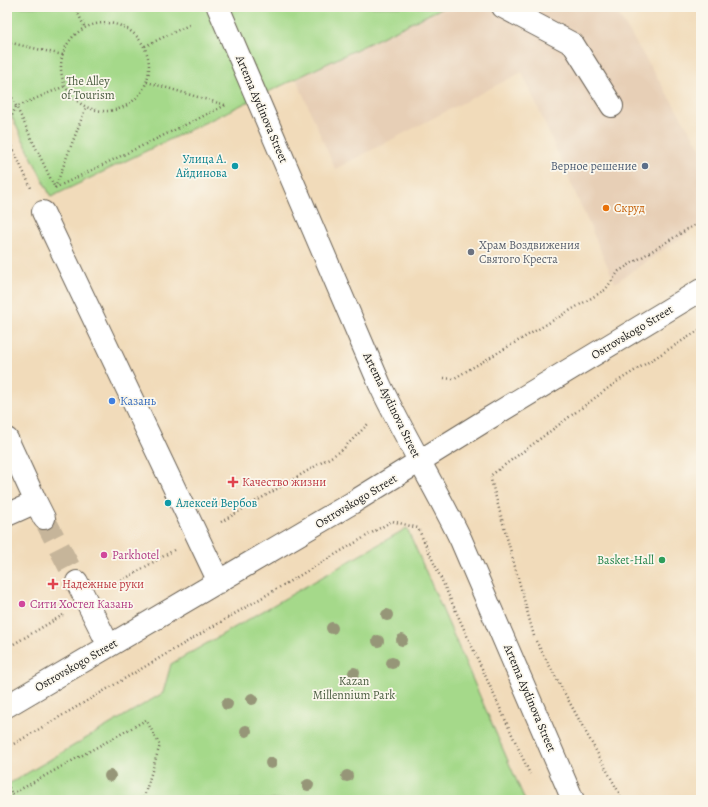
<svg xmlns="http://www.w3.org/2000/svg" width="708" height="807" viewBox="0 0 708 807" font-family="Alegreya,serif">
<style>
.built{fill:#e7cfb6}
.green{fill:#a5d98a;stroke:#607a53}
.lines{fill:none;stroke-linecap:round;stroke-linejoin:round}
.minor-tunnel{stroke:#c6b59a;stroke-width:22;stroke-dasharray:22 11;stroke-linecap:butt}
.minor-casing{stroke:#675f53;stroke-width:24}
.path{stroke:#675f53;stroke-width:2.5;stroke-dasharray:1 3;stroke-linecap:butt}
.minor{stroke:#fff;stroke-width:22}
.tree{fill:#969678}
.culture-dot{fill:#0f9aa8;stroke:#fbf7ec;stroke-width:1.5}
.service-dot{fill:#5c6f8a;stroke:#fbf7ec;stroke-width:1.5}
.food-dot{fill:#e8710a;stroke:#fbf7ec;stroke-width:1.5}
.worship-dot{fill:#6b7280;stroke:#fbf7ec;stroke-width:1.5}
.shop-dot{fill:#3f7fe0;stroke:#fbf7ec;stroke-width:1.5}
.health-dot{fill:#e0444e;stroke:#fbf7ec;stroke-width:1.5}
.hotel-dot{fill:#d1479c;stroke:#fbf7ec;stroke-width:1.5}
.leisure-dot{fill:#2e9e5b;stroke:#fbf7ec;stroke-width:1.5}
.labels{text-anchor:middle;stroke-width:3.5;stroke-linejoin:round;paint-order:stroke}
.park-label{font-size:12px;fill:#4c5e42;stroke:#fbf7ec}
.street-label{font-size:12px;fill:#1c1c1c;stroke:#fbf7ec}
.culture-label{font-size:12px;fill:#0d838f;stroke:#fbf7ec;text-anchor:end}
.service-label{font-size:12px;fill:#4e5e75;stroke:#fbf7ec;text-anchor:end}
.food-label{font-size:12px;fill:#c56008;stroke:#fbf7ec;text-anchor:start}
.worship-label{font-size:12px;fill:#5b616d;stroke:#fbf7ec;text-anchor:start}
.shop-label{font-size:12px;fill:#366cbe;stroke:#fbf7ec;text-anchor:start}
.health-label{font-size:12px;fill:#be3a42;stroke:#fbf7ec;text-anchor:start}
.hotel-label{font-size:12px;fill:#b23c85;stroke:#fbf7ec;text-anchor:start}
.leisure-label{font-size:12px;fill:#27864d;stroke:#fbf7ec;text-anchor:end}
</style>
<rect width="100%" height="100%" fill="#fbf7ec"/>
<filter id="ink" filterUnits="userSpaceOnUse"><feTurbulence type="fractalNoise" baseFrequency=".025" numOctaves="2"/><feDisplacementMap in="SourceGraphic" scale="8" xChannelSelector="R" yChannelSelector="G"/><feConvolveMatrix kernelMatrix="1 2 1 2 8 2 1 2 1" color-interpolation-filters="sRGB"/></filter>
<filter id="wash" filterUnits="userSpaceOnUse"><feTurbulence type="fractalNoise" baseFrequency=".012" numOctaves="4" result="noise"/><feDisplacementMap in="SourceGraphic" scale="16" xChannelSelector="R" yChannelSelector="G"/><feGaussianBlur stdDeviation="0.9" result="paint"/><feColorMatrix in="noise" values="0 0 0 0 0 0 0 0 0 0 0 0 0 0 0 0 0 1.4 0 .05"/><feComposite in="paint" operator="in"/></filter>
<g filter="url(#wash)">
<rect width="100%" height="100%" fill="#f1dbba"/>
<!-- built -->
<path class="built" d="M444,7H614L701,149V224L615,283L522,72L335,169L296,78Z"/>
<!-- green -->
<path class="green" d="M7,7H444L51,197L7,107Z
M407,528L525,800H7V785L163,693L171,664Z"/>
</g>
<g filter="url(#ink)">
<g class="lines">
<!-- minor-tunnel -->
<path class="minor-tunnel" d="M44,518L77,582"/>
<!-- minor casing -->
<g class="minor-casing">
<path id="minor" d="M218,7L380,385C405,438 436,488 461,540L573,800
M503,7L573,44L612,106
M43,212L219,582
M7,439L36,502
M7,515L36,502L44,518
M77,582L109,646
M7,706L352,503L486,420L701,290"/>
</g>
<!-- path -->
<path class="path" d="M75,7L85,28
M7,10L13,7
M61 67a44 44 0 1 1 88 0a44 44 0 1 1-88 0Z
M7,42L63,55
M145,46L189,25
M147,82L225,105
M7,87L55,188L226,105
M7,126L16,107L65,86
M7,136L31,188
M55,188L86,107
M444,378L453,379L605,290L619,271L701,221
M221,522L341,451L369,423
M111,587L174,550
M534,636L490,476L615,383L701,329
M536,641L623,800
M7,648L63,615
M7,748L392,521L418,528L530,774
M7,784L15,800
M12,794L146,720L160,745L143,800"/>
<!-- minor -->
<use href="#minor" class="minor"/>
</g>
<!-- trees -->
<g class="tree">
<circle cx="387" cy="615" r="6"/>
<circle cx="332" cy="628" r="6"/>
<circle cx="402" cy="640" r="6"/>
<circle cx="378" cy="641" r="6"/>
<circle cx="392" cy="663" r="6"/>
<circle cx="354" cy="673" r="6"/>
<circle cx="252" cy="699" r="6"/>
<circle cx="227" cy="704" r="6"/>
<circle cx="246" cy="731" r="6"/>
<circle cx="271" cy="763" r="6"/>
<circle cx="110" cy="776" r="6"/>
<circle cx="347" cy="776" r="6"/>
<circle cx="308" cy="785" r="6"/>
</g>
</g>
<!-- markers -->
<g class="culture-dot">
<circle cx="235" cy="166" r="4"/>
<circle cx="168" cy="503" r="4"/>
</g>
<circle class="service-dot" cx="645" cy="166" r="4"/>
<circle class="food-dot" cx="606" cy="208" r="4"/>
<circle class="worship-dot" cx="471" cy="252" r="4"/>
<circle class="shop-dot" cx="112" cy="401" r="4"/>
<g class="health-dot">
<path d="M231 476h4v4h4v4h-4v4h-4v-4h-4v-4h4z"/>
<path d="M51 578h4v4h4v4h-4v4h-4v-4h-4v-4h4z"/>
</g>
<g class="hotel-dot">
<circle cx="104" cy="555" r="4"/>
<circle cx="22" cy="604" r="4"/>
</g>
<circle class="leisure-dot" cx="662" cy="560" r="4"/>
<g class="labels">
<!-- park labels -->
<g class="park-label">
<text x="88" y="85">The Alley<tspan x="88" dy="14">of Tourism</tspan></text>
<text x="354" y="685">Kazan<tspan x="354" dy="14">Millennium Park</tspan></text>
</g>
<!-- street labels -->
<g class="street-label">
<text transform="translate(262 109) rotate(67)" y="4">Artema Aydinova Street</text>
<text transform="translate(632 332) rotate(-31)" y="4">Ostrovskogo Street</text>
<text transform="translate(392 405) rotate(64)" y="4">Artema Aydinova Street</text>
<text transform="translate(356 501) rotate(-31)" y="4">Ostrovskogo Street</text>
<text transform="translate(76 665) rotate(-30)" y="4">Ostrovskogo Street</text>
<text transform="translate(530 698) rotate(67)" y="4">Artema Aydinova Street</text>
</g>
<!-- culture labels -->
<g class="culture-label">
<text x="227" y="163">Улица А.<tspan x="227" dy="14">Айдинова</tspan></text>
<text x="176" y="507" text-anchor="start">Алексей Вербов</text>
</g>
<!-- service labels -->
<g class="service-label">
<text x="637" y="170">Верное решение</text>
</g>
<!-- food labels -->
<g class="food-label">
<text x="614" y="212">Скруд</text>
</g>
<!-- worship labels -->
<g class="worship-label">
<text x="479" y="249">Храм Воздвижения<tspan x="479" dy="14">Святого Креста</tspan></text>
</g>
<!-- shop labels -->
<g class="shop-label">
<text x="120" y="405">Казань</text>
</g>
<!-- health labels -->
<g class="health-label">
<text x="242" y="486">Качество жизни</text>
<text x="62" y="588">Надежные руки</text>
</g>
<!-- hotel labels -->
<g class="hotel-label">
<text x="112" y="559">Parkhotel</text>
<text x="30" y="608">Сити Хостел Казань</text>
</g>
<!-- leisure labels -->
<g class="leisure-label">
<text x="654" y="564">Basket-Hall</text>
</g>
</g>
<!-- margin -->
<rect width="708" height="807" fill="none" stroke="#fbf7ec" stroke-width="24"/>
</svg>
